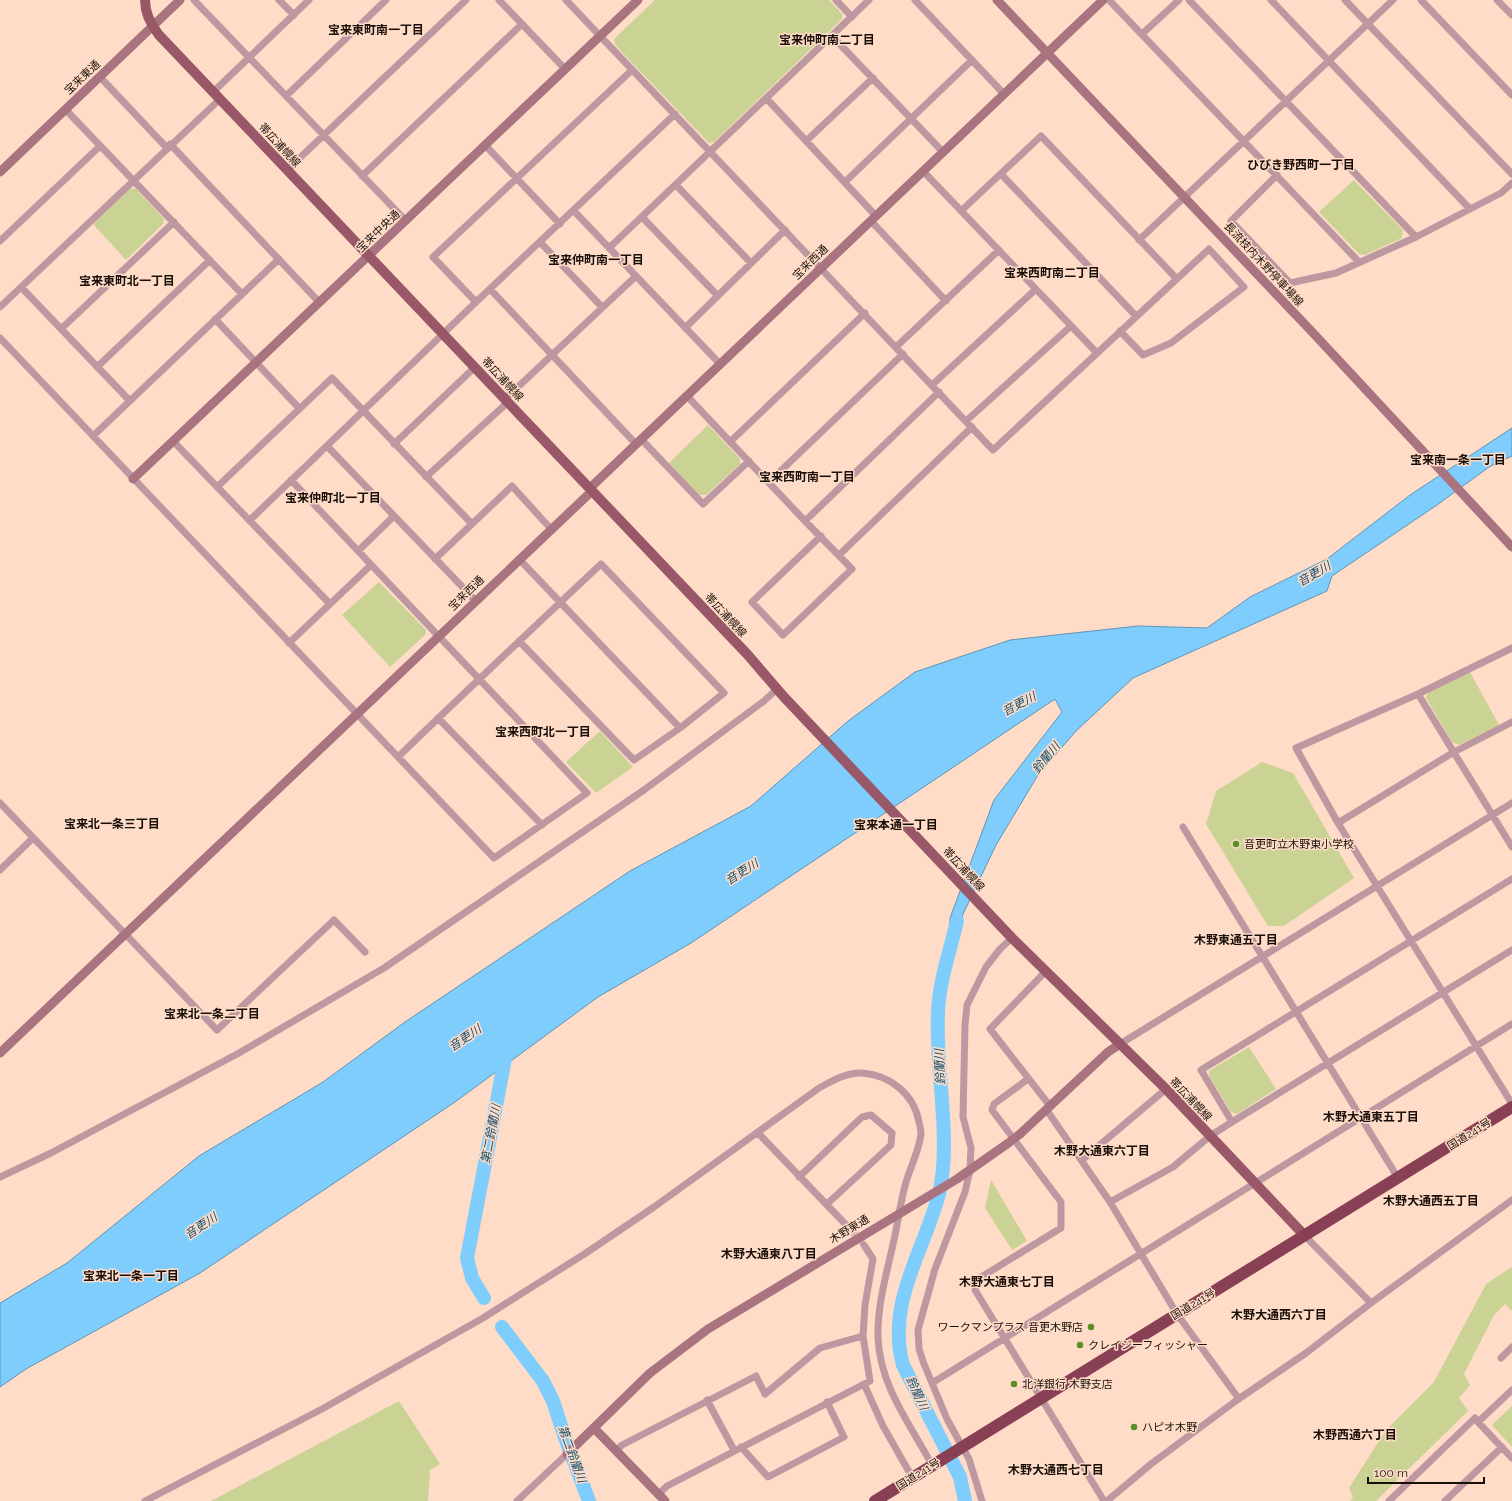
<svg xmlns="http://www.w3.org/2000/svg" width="1512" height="1501" viewBox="0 0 1512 1501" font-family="Raleway,'Noto Sans JP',sans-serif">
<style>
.green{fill:#cad394}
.water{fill:#7fcdfd;stroke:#6194b4}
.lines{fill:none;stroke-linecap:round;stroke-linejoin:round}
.river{stroke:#7fcdfd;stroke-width:14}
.street-tunnel{stroke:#dcbdab;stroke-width:7;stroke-dasharray:7 3.5;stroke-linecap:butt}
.street{stroke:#be98a0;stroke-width:7}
.secondary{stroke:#a9737f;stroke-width:9}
.primary{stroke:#995868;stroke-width:10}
.highway{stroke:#8a4054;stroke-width:12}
.secondary-bridge{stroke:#a9737f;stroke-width:9}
.poi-dot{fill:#5a8e26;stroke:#fedcc8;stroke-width:1.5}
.labels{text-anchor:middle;stroke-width:3;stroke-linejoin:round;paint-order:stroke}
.street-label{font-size:11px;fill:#1a0f08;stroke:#fedcc8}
.poi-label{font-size:11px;fill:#1a0f08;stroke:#fedcc8;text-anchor:start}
.neighbourhood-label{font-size:12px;font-weight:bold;fill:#1a0f08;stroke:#fedcc8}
.water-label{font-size:12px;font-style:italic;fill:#13506f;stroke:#fedcc8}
</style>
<rect width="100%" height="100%" fill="#fedcc8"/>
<!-- green -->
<path class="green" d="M655,0H829L842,14V19L714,142L709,143L615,45L614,39Z
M1354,180L1403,230L1402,238L1365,255L1359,254L1319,212Z
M135,188L164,219L163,224L126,260L93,224L130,189Z
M708,425L740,459V464L706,495H699L669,463Z
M379,582L426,630V634L390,667L342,615Z
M1470,672L1499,725L1459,745L1452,742L1426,698L1428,693Z
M600,731L633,767L596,793L566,762Z
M1262,762L1293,773L1354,878L1284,926H1268L1206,824L1216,791Z
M1249,1047L1276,1089L1237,1114L1231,1112L1209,1076V1071Z
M991,1180L1027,1241L1012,1250L985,1208Z
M1512,1267V1311L1505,1304L1494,1315L1464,1374L1470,1385L1459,1398L1468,1411L1376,1501H1350L1353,1497L1349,1488L1386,1430L1434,1382L1486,1284Z
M399,1401L440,1464L430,1470L428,1501H211Z
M1512,1406V1447L1492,1425Z"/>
<!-- water -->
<path class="water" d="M1512,428V456L1489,467L1437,505L1332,576L1327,591L1133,678L1076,731L1038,775L996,845L963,914L956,938L949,941L950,918L994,800L1062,712L1055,699L691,943L598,997L455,1102L200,1273L26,1369L0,1387V1303L67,1263L199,1156L323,1082L405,1022L630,871L751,806L848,721L915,672L1010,640L1138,626L1207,628L1250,597L1327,559L1410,495Z"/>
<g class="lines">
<!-- river -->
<path class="river" d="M957,921C950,952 939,981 938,1013C935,1069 952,1140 939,1194C924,1251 886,1303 903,1365L960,1477L965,1501
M484,1298L472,1278L467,1258L507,1048
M502,1327L543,1381L553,1401L564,1435L589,1501"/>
<!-- street-tunnel -->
<path class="street-tunnel" d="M851,1230L864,1245"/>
<!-- street -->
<path class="street" d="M194,0L406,221
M279,0L294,15
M499,0L565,69
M566,0L993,450L1209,249L1244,287L1171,343L1143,355L1120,331
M836,0L852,17
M915,0L1004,94
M1109,0L1359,262
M1189,0L1416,237
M1271,0L1470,209
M1345,0L1512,174
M1421,0L1512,95
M1497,0L1512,15
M1142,34L1179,0
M832,36L943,152
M100,77L167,148
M213,92L309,0
M286,96L386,0
M767,99L876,216
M65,109L242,294
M806,141L873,78
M170,144L319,302
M485,145L560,224
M287,170L466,0
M923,171L1097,353
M1001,174L1136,316
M1277,175L1231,221L1290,283L1336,273L1416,237L1501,193L1512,183
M362,176L522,24
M845,182L972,60
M676,185L751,263
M574,211L720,364
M961,211L1041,136L1176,278
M642,217L718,296
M871,221L946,301
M1139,240L1393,0
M0,241L100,146
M540,242L602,307
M609,248L869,0
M21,287L130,401
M490,289L636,444
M476,302L433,257L632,70
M0,307L220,99
M215,319L299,408
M685,328L785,230
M61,329L174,222
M0,338L494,858L587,793L291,480
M896,347L999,250
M97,367L210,260
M932,385L1036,289
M687,396L805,521L852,569L783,635L752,602L821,536
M505,399L636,276
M966,421L1071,326
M93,436L279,259
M641,439L703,504L749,461
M173,441L330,604
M731,441L865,313
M394,444L475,367
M327,446L475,600
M426,477L508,402
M769,482L903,354
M217,487L332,378L472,524
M250,520L476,302L675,114
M805,521L939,392
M358,551L394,516
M839,555L972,427
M435,559L512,486L551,529
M519,641L634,760L680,728
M289,643L371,565
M1512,648L1418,694L1296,748L1338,823L1512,1104
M1418,694L1512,847
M438,718L542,825
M398,757C465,692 533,628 601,564L724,693L680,728L519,559
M0,803L217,1030L334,920L365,952
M1338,823L1454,752L1512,722
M1183,827L1398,1178
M0,870L33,838
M1046,971L990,1029L1050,1106
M1120,1044L1512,803
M1028,1079L994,1104L992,1110L1061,1202V1228L978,1279L975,1290L1104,1501
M1046,1109L1110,1202L1177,1314L1239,1399
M1232,1122L1201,1070L1512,879
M758,1133L851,1230
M1082,1160L1166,1089
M0,1177L51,1153L239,1053L384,968L644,790L764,701L777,689
M799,1177L862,1117L871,1115L892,1133L891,1145L827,1204
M1110,1202L1173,1167L1210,1136L1232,1122L1512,950
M1305,1236L1371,1303
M1501,1358L1512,1347
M932,1383L1512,1024
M864,1384L883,1426L912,1477
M707,1400L734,1450
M1478,1422L1512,1458
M741,1447L768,1477L844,1437L827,1402
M616,1451L622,1445L756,1376L765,1394L820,1348L863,1336
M659,1494L667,1486L870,1381L863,1336L865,1305L873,1259L864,1245
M145,1501L322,1409L483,1318L586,1253L654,1207L819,1088C832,1081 847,1072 862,1073C890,1075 914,1094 919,1122C920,1126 921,1131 921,1134C919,1152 909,1169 905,1186C900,1204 898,1222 894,1240C887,1272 877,1305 878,1338C880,1386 910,1424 932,1465
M517,1501L567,1454
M982,1501L969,1459L947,1419L924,1364L919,1349L918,1330L935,1269L965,1192L970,1170L971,1148L963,1117L965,1025L967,1005L986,967L1000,949L1012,938
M1107,1501L1151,1464L1237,1400L1306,1353L1371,1303L1512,1200
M1389,1501L1475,1418L1478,1422L1512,1390
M1445,1501L1502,1447"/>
<!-- secondary -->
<path class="secondary" d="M997,0L1315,335L1512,547
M0,172L180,0
M133,479L638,0
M590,488L1103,0
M0,1053L592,491
M1020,1134L1108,1052L1120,1044
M594,1428L665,1501
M567,1454L650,1373L708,1329L957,1179L1007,1144"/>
<!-- primary -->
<path class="primary" d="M145,0C145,13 151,25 159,35L747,654L784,697L1012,938L1166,1089L1305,1236"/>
<!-- highway -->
<path class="highway" d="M875,1501L1512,1107"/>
<!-- secondary-bridge -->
<path class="secondary-bridge" d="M1007,1144L1020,1134"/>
</g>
<!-- markers -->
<g class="poi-dot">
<circle cx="1236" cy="844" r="4"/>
<circle cx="1091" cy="1327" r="4"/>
<circle cx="1080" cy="1345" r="4"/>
<circle cx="1014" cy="1384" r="4"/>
<circle cx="1134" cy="1427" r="4"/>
</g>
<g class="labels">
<!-- street labels -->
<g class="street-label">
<text transform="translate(82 77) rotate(-43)" y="4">宝来東通</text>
<text transform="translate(280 145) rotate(47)" y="4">帯広浦幌線</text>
<text transform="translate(378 231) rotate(-44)" y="4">宝来中央通</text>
<text transform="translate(810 262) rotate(-44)" y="4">宝来西通</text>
<text transform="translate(1264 264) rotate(47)" y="4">長流枝内木野停車場線</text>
<text transform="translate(503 379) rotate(47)" y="4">帯広浦幌線</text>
<text transform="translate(466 593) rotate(-44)" y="4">宝来西通</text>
<text transform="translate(726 615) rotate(47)" y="4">帯広浦幌線</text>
<text transform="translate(964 869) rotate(47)" y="4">帯広浦幌線</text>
<text transform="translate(1191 1099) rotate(46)" y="4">帯広浦幌線</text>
<text transform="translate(1469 1134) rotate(-32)" y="4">国道241号</text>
<text transform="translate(849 1229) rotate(-31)" y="4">木野東通</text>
<text transform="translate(1193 1304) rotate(-31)" y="4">国道241号</text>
<text transform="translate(918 1474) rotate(-32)" y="4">国道241号</text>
</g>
<!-- poi labels -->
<g class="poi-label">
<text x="1244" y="848">音更町立木野東小学校</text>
<text x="1083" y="1331" text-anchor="end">ワークマンプラス 音更木野店</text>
<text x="1088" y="1349">クレイジーフィッシャー</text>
<text x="1022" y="1388">北洋銀行 木野支店</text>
<text x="1142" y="1431">ハピオ木野</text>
</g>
<!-- neighbourhood labels -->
<g class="neighbourhood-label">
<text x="376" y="34">宝来東町南一丁目</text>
<text x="827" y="44">宝来仲町南二丁目</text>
<text x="1301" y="169">ひびき野西町一丁目</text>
<text x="596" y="264">宝来仲町南一丁目</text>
<text x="1052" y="277">宝来西町南二丁目</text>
<text x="127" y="285">宝来東町北一丁目</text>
<text x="1458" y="464">宝来南一条一丁目</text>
<text x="807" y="481">宝来西町南一丁目</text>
<text x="333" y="502">宝来仲町北一丁目</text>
<text x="543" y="736">宝来西町北一丁目</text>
<text x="112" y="828">宝来北一条三丁目</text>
<text x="896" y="829">宝来本通一丁目</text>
<text x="1236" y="944">木野東通五丁目</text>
<text x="212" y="1018">宝来北一条二丁目</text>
<text x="1371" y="1121">木野大通東五丁目</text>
<text x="1102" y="1155">木野大通東六丁目</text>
<text x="1431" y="1205">木野大通西五丁目</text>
<text x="769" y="1258">木野大通東八丁目</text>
<text x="131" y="1280">宝来北一条一丁目</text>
<text x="1007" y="1286">木野大通東七丁目</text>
<text x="1279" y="1319">木野大通西六丁目</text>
<text x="1355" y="1439">木野西通六丁目</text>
<text x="1056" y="1474">木野大通西七丁目</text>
</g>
<!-- water labels -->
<g class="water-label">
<text transform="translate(1314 574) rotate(-30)" y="4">音更川</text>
<text transform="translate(1019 704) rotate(-28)" y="4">音更川</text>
<text transform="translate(1046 758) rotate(-51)" y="4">鈴蘭川</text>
<text transform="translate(742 872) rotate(-32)" y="4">音更川</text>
<text transform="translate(465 1038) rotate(-34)" y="4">音更川</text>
<text transform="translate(940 1067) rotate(-93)" y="4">鈴蘭川</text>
<text transform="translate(491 1134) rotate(-79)" y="4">第二鈴蘭川</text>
<text transform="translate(201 1226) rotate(-34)" y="4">音更川</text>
<text transform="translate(917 1393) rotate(65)" y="4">鈴蘭川</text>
<text transform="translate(572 1454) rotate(70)" y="4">第二鈴蘭川</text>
</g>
</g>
<!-- scale -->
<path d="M1368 1477v6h116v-6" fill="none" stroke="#1a0f08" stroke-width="2"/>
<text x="1374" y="1477" font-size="12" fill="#1a0f08" stroke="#fedcc8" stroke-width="3" paint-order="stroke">100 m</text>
</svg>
